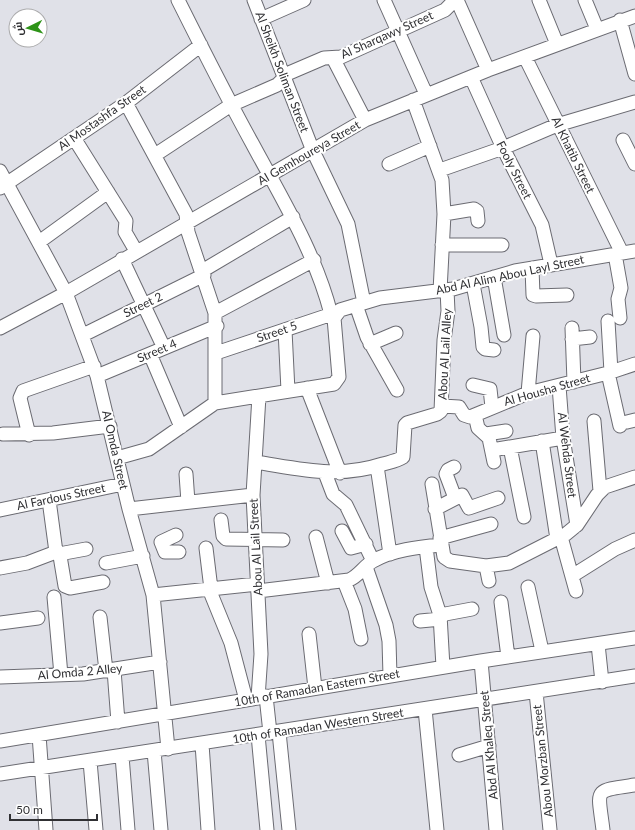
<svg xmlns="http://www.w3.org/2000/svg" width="635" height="830" viewBox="0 0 635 830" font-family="Lato,Cairo,sans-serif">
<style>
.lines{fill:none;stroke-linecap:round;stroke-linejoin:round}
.minor-casing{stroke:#6b6b72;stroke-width:15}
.minor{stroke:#fff;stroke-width:13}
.labels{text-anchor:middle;stroke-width:4;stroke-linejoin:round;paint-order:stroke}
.street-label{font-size:12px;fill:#303033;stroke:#fff}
</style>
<rect width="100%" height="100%" fill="#e0e1e8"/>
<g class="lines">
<!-- minor casing -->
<g class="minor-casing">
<path id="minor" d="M178,0C202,48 226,96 252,143C282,199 315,252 331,314
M254,0L313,151L348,224L364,303
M384,0L426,94
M457,0L488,70
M539,0L557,44
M585,0L597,29
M261,19L304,0
M620,20L635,74
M525,57L622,253
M333,58L365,120
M471,77L503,148L542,225L551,264
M413,100L442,180L444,214L440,291
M126,103L186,214L188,232L215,313V403
M74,138L126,221L125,232L136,251
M623,140L635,164
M155,155L231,105L277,85L289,73L324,58L341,57L445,10L455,0
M389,164L430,146
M440,170L503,148L557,125L635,102
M0,171L66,293L97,376L129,509L153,595L168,749
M0,188L126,103L201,45
M444,214L474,209L477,211L478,221
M39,242L108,192
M442,245H502
M615,254L621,288L618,299L620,318
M122,259L164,348
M532,268L533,295L536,296L567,295
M202,271L293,217
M494,277L504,335
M473,284L481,327L483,347L485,349L494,350
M356,305L367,337L397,390
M215,313L314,260
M608,321L611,372
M0,328L66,293L365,120L488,70L635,16
M572,328L574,382
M285,330L288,391
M83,335L204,275
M572,339L590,337
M370,344L396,333
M216,353L338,312
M150,354L181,427
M608,373L620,426
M97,376L217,326
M473,385L490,389L492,407
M559,386L563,438L577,525
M307,388L340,473
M528,393L533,336
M442,406L459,407L464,415L470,417L528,393L608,373L635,364
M475,415L478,428L489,438L494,462
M594,421L600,491
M627,422L635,420
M3,434L53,433L110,426
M486,434L506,431
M29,435L20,398L23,391L94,366
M542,441L557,539
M510,447L524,517
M492,450L563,438
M117,458L149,449L215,403L334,384L339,377L334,318L340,310L380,298L453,289L515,271L635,251
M255,462C301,469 337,479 383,464C390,462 397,461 403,457L405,425L407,423L437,414L441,411L444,340L448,311L447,290
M377,466L390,554
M454,467L448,470L446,474L455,498
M325,473L333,494L346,505L373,561
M186,474L188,502
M432,484L444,557L450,561L486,566L509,563L566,534L577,525L597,495L605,487L635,477
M49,500L56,552
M129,509L253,495
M435,509L462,495L469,508L498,498
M0,510L123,484
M221,520L223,536L226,539L283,540
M342,531L351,548L366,544
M176,535L161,542L165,552H179
M316,537L328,583
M561,537L576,591
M440,538L491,524
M426,547L431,587L440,615L443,667
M206,548L211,589
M59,554L86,549
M106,563L143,556
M486,566L489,581
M366,567L386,625L389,641L390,676
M0,568L27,563L56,552L60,556L65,586L70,588L103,582
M572,576L615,549L635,540
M344,581L355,609L361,639
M528,587L542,651
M209,589L231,643L246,700
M258,591L349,580C359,576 364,566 373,561C392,550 419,547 441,545
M153,595L257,584
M54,597L61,675
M501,602L508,657
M440,615L472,609
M100,617L106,671
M420,621L441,619
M0,623L38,618
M309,634L315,688
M598,644L602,682
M481,661L496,830
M114,670L118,722
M0,677L83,674L160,662
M536,692L550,830
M266,696L270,733
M258,698L261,654L253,495L259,396
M425,709L437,830
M279,732L289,830
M39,735L46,830
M258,735L267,830
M0,741L481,661L635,638
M202,744L208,830
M154,751L161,830
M459,755L489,746
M122,756L128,830
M90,761L96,830
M0,774L635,676
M603,830C598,788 592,791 635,785"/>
</g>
<!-- minor -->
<use href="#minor" class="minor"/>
</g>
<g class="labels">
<!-- street labels -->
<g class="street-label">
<text transform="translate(387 35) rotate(-24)" y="4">Al Sharqawy Street</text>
<text transform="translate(282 72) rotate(69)" y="4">Al Sheikh Soliman Street</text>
<text transform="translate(102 118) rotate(-35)" y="4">Al Mostashfa Street</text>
<text transform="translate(309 153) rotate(-30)" y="4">Al Gemhoureya Street</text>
<text transform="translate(573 155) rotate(64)" y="4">Al Khatib Street</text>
<text transform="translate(514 170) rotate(63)" y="4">Fooly Street</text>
<text transform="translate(510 275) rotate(-12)" y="4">Abd Al Alim Abou Layl Street</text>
<text transform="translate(143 305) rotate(-26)" y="4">Street 2</text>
<text transform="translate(277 332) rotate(-19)" y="4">Street 5</text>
<text transform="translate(157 351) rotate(-23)" y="4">Street 4</text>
<text transform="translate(445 354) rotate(-87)" y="4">Abou Al Lail Alley</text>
<text transform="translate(547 390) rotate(-16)" y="4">Al Housha Street</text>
<text transform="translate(115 450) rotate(77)" y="4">Al Omda Street</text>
<text transform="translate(567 455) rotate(83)" y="4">Al Wehda Street</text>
<text transform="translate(61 497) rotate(-12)" y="4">Al Fardous Street</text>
<text transform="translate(256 547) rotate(-93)" y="4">Abou Al Lail Street</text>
<text transform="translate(80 672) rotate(-5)" y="4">Al Omda 2 Alley</text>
<text transform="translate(317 688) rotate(-10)" y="4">10th of Ramadan Eastern Street</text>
<text transform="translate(318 726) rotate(-9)" y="4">10th of Ramadan Western Street</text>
<text transform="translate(489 745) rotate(-95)" y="4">Abd Al Khaleq Street</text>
<text transform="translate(543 761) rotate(-96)" y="4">Abou Morzban Street</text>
</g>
</g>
<!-- north arrow -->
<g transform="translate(28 28) rotate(265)"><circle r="19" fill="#ffffff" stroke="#acacad"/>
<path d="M0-3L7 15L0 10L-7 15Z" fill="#2d9317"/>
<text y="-6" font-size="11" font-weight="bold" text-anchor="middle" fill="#303033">ش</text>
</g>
<!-- scale -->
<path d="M10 814v6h87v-6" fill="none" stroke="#303033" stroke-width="2"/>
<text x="16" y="814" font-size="12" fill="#303033" stroke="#ffffff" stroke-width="3" paint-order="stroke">50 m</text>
</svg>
